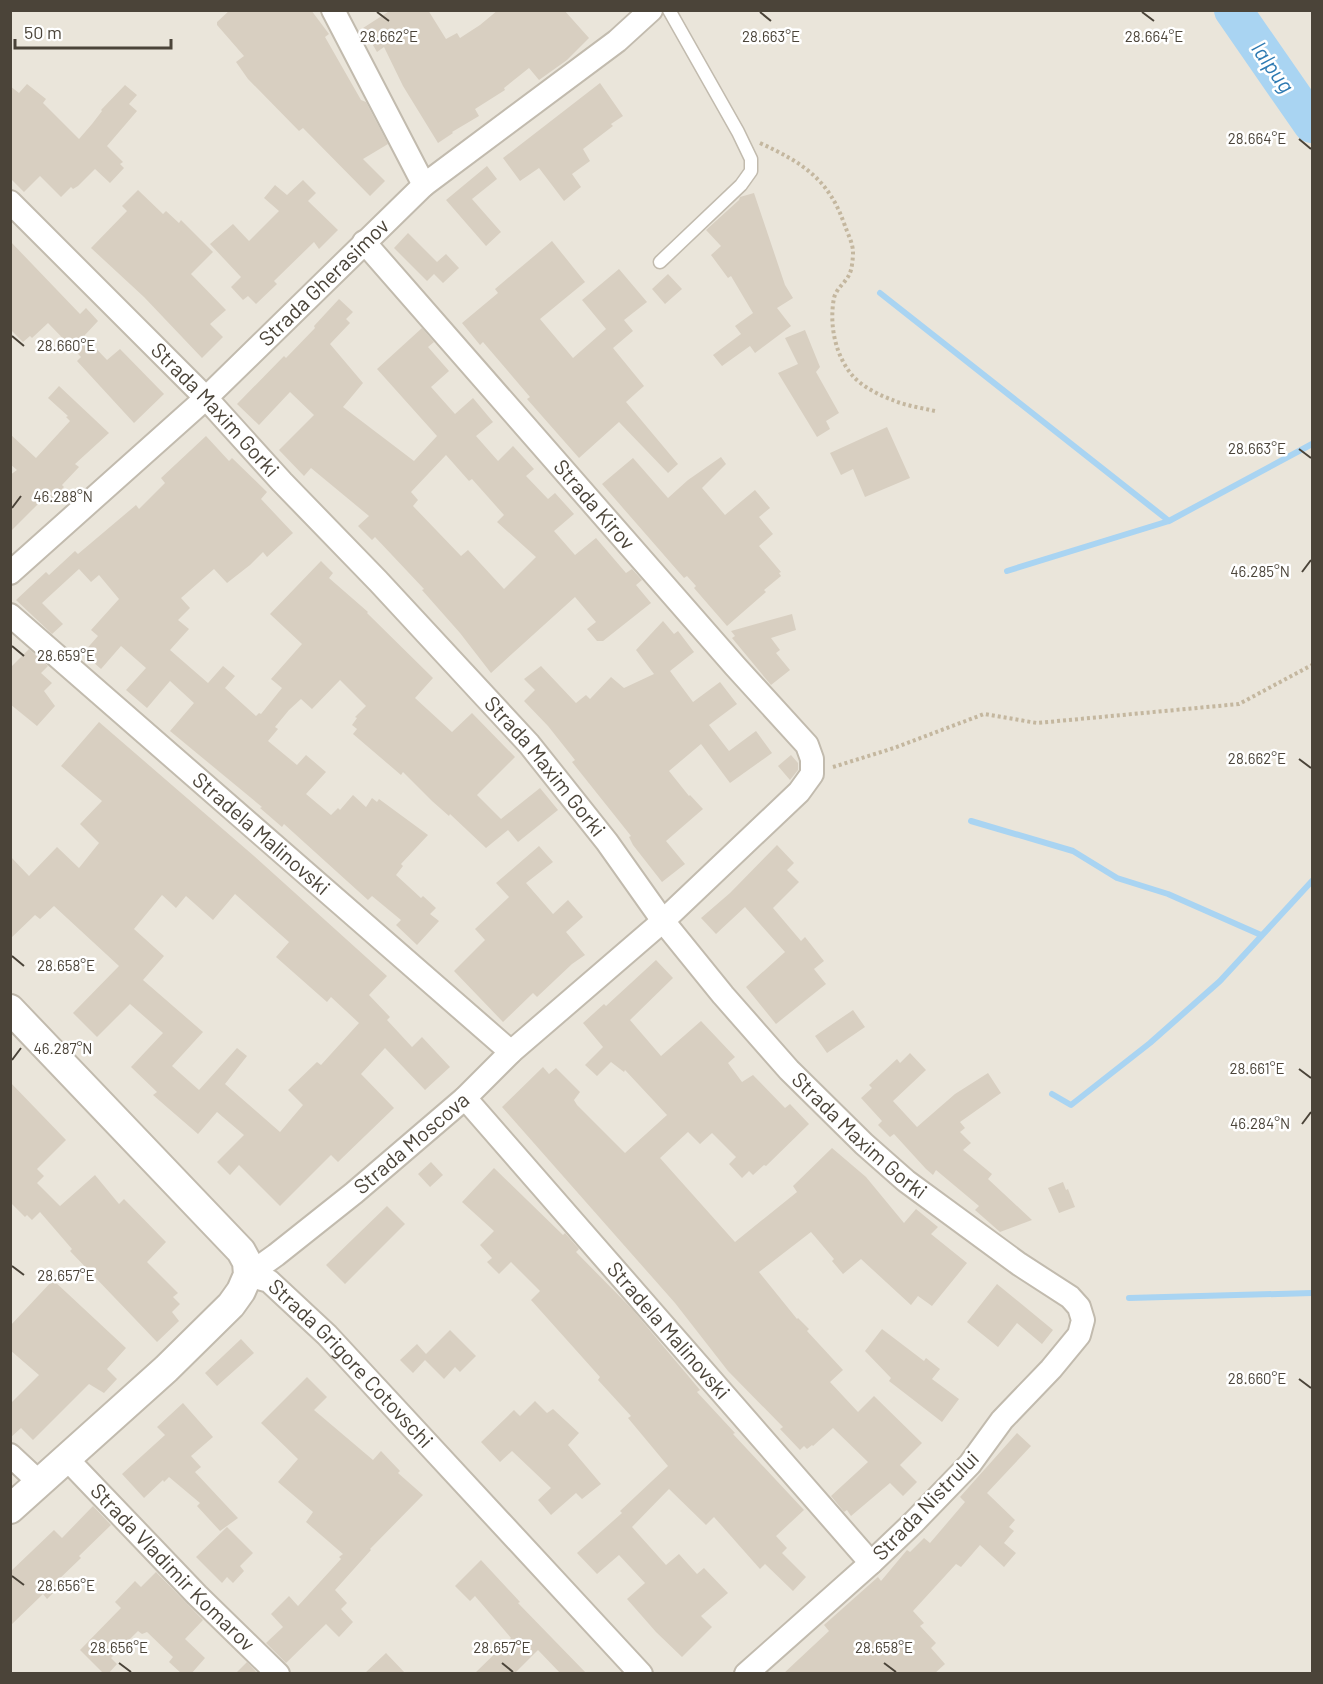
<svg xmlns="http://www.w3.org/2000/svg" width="1323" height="1684" viewBox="0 0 1323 1684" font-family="Barlow,sans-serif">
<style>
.residential{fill:#eae5da}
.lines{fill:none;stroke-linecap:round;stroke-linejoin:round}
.stream{stroke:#a9d4f2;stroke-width:6}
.river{stroke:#a9d4f2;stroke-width:38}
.building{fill:#d8cfc1;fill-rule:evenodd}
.service-casing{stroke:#c2bbae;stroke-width:15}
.minor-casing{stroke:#c2bbae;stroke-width:26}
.tertiary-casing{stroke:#c2bbae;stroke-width:32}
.path{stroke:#c4b79f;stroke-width:4;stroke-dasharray:3 3;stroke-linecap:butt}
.service{stroke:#fff;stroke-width:12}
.minor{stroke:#fff;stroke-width:22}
.tertiary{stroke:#fff;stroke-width:28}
.ticks{fill:none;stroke:#4b4439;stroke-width:2}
.labels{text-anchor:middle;stroke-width:5;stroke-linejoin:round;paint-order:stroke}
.street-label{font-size:21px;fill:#4b4439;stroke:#fff}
.water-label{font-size:22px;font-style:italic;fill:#2e7ab2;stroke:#fff}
.ticks-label{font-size:15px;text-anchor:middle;fill:#4b4439;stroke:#fff;stroke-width:5;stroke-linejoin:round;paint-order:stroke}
</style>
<rect width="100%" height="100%" fill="#f6f3ec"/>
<!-- residential -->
<path class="residential" d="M11,11H1312V1673H11Z"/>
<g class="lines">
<!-- stream -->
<path class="stream" d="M880,293L1169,521
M1007,571L1169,521L1312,444
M971,821L1073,851L1117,878L1168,894L1261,935
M1052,1094L1071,1105L1150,1043L1220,981L1312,881
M1129,1298L1312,1293"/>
<!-- river -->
<path class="river" d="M1233,10L1312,124"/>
</g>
<!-- building -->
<path class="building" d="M230,10H311L329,34L325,37L361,100L366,102L388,144L363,159L385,181L370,196L303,128L299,131L248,79L236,62L244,56L217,25V22Z
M391,10H428L446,39L457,33L460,38L480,25L498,10H564L589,38L567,60L539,80L529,68L504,88L505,90L475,109L479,116L452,132L453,133L438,143L403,86L384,47L377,52L363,28Z
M600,83L623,116L611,124L613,126L583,149L590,161L572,174L581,187L564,201L539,168L520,181L503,158Z
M27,84L46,99L43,103L79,139L92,124L102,111L101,110L125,85L137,95L129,104L137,111L107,146L123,162L120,164L124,168L110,183L95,169L78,186L73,189L71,187L61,197L40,176L24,192L10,178V86L19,93Z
M487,166L497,179L472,199L501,232L486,246L446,200Z
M303,180L316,193L308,201L338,230L319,249L314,242L274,281L277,284L256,304L248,296L243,300L231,287L241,277L210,244L233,224L249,241L279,211L264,198L275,185L287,195Z
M138,190L163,214L166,211L179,223L181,220L213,252L191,274L226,310L210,324L223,337L202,358L144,297L91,248L127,211L122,206Z
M754,193L785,285L793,298L777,308L791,326L755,353L750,346L722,366L713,355L741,334L735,326L753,313L731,276L728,278L711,255L721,246L706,230L739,200L740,197Z
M408,233L437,262L446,254L459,268L443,283L434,274L427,281L394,248Z
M10,241L80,314L86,308L98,321L84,336L107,360L120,349L164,394L134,423L77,361L81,357L48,323L32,338L30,336L23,342L10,329Z
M552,241L585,282L540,319L573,358L606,329L582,300L619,269L647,302L624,320L633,331L613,348L644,386L626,402L678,464L668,473L619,422L579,458L527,399L530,397L483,342L480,345L462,323L498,293L495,289Z
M668,274L682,289L665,304L652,289Z
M339,299L353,312L346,319L350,323L330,344L363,383L343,407L414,461L437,436L377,369L422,328L434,342L428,347L449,371L431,387L455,414L473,398L493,422L476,436L498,461L513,446L534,469L526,476L548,499L555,493L574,514L554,531L575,555L596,538L626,573L632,569L642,580L636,585L651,603L603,641H597L587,629L596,622L575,597L491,673L460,633L422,590L424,589L375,537L372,540L358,526L369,516L311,468L304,476L279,450L314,415L290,392L259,425L237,404L284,356L286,358L315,328L314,326ZM446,455L469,481L472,479L504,515L497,522L536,557L504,589L468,550L461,556L413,506L418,500L411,492Z
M805,330L820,367L816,372L839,413L826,421L830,429L817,437L778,373L798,364L785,338Z
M59,386L109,433L75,464L79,467L62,485L64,487L47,503L43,499L10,532V475L17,470L10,464V434L36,458L70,421L66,417L68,416L48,398Z
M887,427L910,478L865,497L853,469L841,475L830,453Z
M206,436L229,461L232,458L267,492L261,499L293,533L267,557L263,552L250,565L227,583L214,569L181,598L190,608L178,620L189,629L170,650L208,683L223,666L235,676L225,688L256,716L259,713L261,714L282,688L271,679L302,644L270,614L321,561L333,573L329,578L368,612L367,613L433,678L415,698L452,732L472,713L515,757L477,795L501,819L540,788L558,810L518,842L508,830L486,848L450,814L449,816L432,801L403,772L401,775L353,734L357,729L352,725L357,718L355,717L366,706L340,680L312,709L301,699L289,710L275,727L278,729L268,741L297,765L306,755L326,772L306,794L331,815L338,808L340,810L353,795L366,807L372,798L377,802L379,799L428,835L401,864L403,866L396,875L421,898L423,896L436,908L430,914L439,921L417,945L396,925L401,920L372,896L368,900L284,824L282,827L260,808L262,807L170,731L194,703L170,681L147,708L126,690L146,668L121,646L101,669L83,653L98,636L91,630L119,599L99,575L91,582L79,569L42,603L63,624L52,634L16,600L46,572L49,575L75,551L78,554L136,505L139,509L165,483L161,478Z
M721,457L726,464L702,488L725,515L755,490L770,508L759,517L773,534L759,546L781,572L779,573L781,576L764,590L766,592L727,626L694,588L696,586L687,576L684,578L602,484L633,458L668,498L688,480Z
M792,614L796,630L771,638L780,650L776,653L790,670L771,685L732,638L735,636L731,631Z
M663,621L674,634L678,631L694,652L670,671L693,702L720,682L737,704L709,725L729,751L756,731L772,753L730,783L701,744L669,771L689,796L690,795L703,809L666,841L685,864L662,882L633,845L629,837L631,836L572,762L575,760L548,726L524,701L535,690L524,679L541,666L576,703L586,695L590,699L611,677L624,688L654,674L636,650Z
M29,649L48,666L41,673L52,683L44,691L55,706L37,726L10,704V668Z
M99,722L254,856L387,976L369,995L390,1017L387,1020L412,1047L422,1037L450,1067L425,1090L385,1048L361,1074L394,1108L338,1162L331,1155L280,1206L239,1165L230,1175L217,1162L244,1135L217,1112L198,1134L153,1095L157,1092L131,1067L163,1033L130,1004L97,1037L73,1013L119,966L54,906L40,919L35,915L10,939V856L29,876L57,847L79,868L99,843L80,824L102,801L61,766ZM235,894L289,942L276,957L327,1002L331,997L359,1023L321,1065L317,1062L288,1090L303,1105L280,1132L225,1084L247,1056L237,1048L199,1090L172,1066L203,1032L143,980L164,956L134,929L162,895L176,908L186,896L213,920Z
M791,755L798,763V770L790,780L778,766Z
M777,845L794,863L787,870L799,882L773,908L801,941L805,937L824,961L814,969L826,984L776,1024L746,987L785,952L745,907L716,934L701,918L730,893Z
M539,846L553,862L526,883L553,914L568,900L583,917L566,932L585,955L572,964L537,997L533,993L503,1022L454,971L485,940L475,929L509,897L496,883Z
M656,960L673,978L630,1020L661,1056L701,1021L735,1057L728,1063L742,1082L753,1075L785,1108L790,1104L809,1124L766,1166L764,1165L753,1175L749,1171L742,1178L729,1164L736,1157L712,1133L700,1144L688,1132L660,1158L735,1242L797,1192L793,1186L832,1148L866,1177L904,1223L916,1209L938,1227L931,1234L967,1263L932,1306L918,1296L911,1305L861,1259L843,1274L832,1261L834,1259L811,1232L759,1272L797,1319L798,1318L809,1329L807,1331L843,1370L830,1382L858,1412L874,1396L922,1443L900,1465L917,1482L903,1496L890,1483L851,1516L847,1510L844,1512L831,1496L868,1462L833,1428L813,1446L812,1445L807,1449L804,1446L800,1450L780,1429L783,1427L728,1371L675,1303L502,1107L543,1067L549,1074L556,1068L580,1092L574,1100L577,1105L625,1153L667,1115L625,1070L624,1072L611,1062L597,1076L585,1065L603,1047L583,1023L604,1004L606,1006Z
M853,1010L865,1027L827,1053L815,1036Z
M910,1053L926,1070L893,1101L917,1127L955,1094L988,1073L1001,1093L960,1122L965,1128L960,1132L971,1143L963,1150L992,1174L988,1179L1032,1220L1000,1232L975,1210L979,1206L936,1170L933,1175L926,1169L894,1134L890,1137L878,1125L882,1121L861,1098L872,1088L869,1085L897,1059L900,1063Z
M10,1082L66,1140L37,1169L44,1176L37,1183L60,1206L95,1175L119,1204L124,1199L166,1242L147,1262L178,1293L173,1297L180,1304L172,1312L179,1321L157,1342L70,1251L72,1249L40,1212L32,1220L27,1215L25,1217L10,1202Z
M431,1162L443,1175L430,1187L418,1174Z
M494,1168L563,1235L565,1233L579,1249L576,1252L632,1309L700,1390L697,1392L735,1433L733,1434L804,1510L776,1536L787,1548L782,1553L806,1577L793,1591L765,1564L760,1569L714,1517L706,1525L669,1489L632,1527L666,1565L679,1554L697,1574L704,1568L728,1593L701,1616L712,1627L682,1657L656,1632L627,1599L645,1583L619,1555L597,1574L577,1553L622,1513L620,1511L668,1466L628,1418L631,1416L598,1380L600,1377L531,1300L540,1291L511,1262L499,1274L487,1262L492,1258L480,1245L494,1231L462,1202Z
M1063,1182L1066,1190L1068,1189L1075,1207L1059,1213L1048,1188Z
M387,1206L405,1224L345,1284L326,1265Z
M53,1280L126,1348L107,1369L117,1379L104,1393L89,1384L33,1440L21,1428L10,1438V1404L39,1375L10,1350V1326Z
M997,1284L1053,1330L1042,1344L1017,1323L998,1347L967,1322Z
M882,1329L924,1361L926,1358L940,1369L932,1379L959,1399L942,1422L889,1381L891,1378L865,1351Z
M450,1330L476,1356L460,1372L455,1367L444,1379L425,1360L413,1373L400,1360L417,1344L426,1354Z
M241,1339L254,1353L217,1386L205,1373Z
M307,1377L327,1397L314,1410L373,1460L381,1451L400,1471L398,1473L423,1495L370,1549L371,1550L335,1590L347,1603L341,1609L353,1622L339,1637L326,1624L286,1663L266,1643L283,1627L271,1614L289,1596L298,1606L341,1559L339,1557L343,1554L306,1522L313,1512L278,1482L298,1459L261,1423Z
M535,1401L547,1413L553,1409L579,1433L568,1445L601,1484L582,1499L576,1493L551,1515L538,1500L551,1488L512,1451L500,1462L481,1442L514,1410L520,1416Z
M183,1403L213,1437L191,1456L201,1467L195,1472L238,1518L220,1531L197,1506L200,1503L169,1477L164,1482L163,1480L144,1498L122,1474L165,1435L157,1427Z
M1017,1433L1031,1446L987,1493L1015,1520L1009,1527L1014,1531L1004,1543L1016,1553L1004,1567L980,1545L961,1567L956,1564L913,1611L924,1623L920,1626L936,1643L931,1648L945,1664L934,1674H783L829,1631L824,1625L878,1577L881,1581L907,1550L910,1552L924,1538L930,1543L965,1502L960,1497Z
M93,1506L111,1525L79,1556L81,1558L55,1583L59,1587L47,1599L43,1594L10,1626V1572L54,1530L62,1538Z
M227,1527L253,1553L240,1566L244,1571L233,1583L227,1577L222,1583L196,1557Z
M481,1560L520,1602L518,1603L587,1674H561L538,1650L514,1674H474L511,1638L475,1596L470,1601L455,1586Z
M156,1572L203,1620L185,1639L205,1658L191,1674H182L169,1662L173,1657L147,1632L142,1634L138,1631L111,1658L117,1664L108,1674H104L80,1650L121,1608L115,1602L135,1581L141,1587Z
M386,1653L406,1674H364Z
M247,1662L258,1674H235Z"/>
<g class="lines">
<!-- service casing -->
<g class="service-casing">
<path id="service" d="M660,262L741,185L751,171V159L738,132L669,10"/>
</g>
<!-- minor casing -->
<g class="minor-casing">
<g id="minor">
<path d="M333,10L424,185"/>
<path id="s1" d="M10,202L206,398L282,482L378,581L529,744L607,842L663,921L723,995L789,1070L864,1144L906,1181L1019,1264L1070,1297L1079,1307L1083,1320L1079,1335L1051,1369L1002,1420L970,1464L914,1522L871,1563L746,1674"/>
<path id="s2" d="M10,573L206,398L424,185L617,41L651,10"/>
<path id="s3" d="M10,615L511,1052"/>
<path id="s4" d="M465,1098L871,1563"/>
<path id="s5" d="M248,1275L276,1255L354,1193L465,1098L511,1052L663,921L799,792L812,774V759L807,745L735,666L364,242"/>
<path id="s6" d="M248,1275L269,1281L327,1335L641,1674"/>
<path d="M10,1455L39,1482"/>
<path id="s7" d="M68,1460L197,1595L278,1674"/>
</g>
</g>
<!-- tertiary casing -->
<g class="tertiary-casing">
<path id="tertiary" d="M10,1009L241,1251L247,1262L248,1275L241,1291L231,1305L166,1369L10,1509"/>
</g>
<!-- path -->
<path class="path" d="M760,143C803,163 829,179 845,226C848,234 853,244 853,252C853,258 852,270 849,275C845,283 836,289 834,298C829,324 835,355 852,375C862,387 881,396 895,401C908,406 922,408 935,411
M833,767L894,748L984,714L1037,723L1239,704L1312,665"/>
<!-- service -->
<use href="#service" class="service"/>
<!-- minor -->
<use href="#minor" class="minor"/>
<!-- tertiary -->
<use href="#tertiary" class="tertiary"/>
</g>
<!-- ticks -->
<path class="ticks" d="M377,12L389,21M760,12L771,21M1142,12L1154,21M1299,139L1311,149M12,336L24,346M1299,449L1311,458M12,508L21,496M1302,572L1311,560M12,646L24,656M1299,759L1311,768M12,956L24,966M12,1060L21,1048M1299,1069L1311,1078M1302,1124L1311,1112M12,1266L24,1275M1299,1379L1311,1388M12,1576L24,1585M119,1663L131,1672M502,1663L513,1672M884,1663L896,1672"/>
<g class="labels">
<!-- street labels -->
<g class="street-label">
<text dy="7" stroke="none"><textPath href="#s2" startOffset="428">Strada Gherasimov</textPath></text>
<text dy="7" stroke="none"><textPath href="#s1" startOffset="292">Strada Maxim Gorki</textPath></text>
<text transform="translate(594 505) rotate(49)" y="7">Strada Kirov</text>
<text dy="7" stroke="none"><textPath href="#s1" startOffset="778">Strada Maxim Gorki</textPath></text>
<text dy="7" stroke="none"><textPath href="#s3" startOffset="333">Stradela Malinovski</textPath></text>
<text dy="7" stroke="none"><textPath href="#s1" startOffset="1264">Strada Maxim Gorki</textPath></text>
<text dy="7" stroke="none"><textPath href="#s5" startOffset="210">Strada Moscova</textPath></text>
<text dy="7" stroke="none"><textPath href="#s4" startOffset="309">Stradela Malinovski</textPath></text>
<text dy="7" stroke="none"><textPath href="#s6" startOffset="138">Strada Grigore Cotovschi</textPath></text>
<text transform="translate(926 1506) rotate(-46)" y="7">Strada Nistrului</text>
<text dy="7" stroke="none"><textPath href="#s7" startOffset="150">Strada Vladimir Komarov</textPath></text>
</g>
<!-- water labels -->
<g class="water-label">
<text transform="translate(1273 67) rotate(55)" y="8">Ialpug</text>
</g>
</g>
<g class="ticks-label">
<text x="389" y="42">28.662°E</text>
<text x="771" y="42">28.663°E</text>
<text x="1154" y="42">28.664°E</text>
<text x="1257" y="144">28.664°E</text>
<text x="66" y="351">28.660°E</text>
<text x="1257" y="454">28.663°E</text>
<text x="63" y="502">46.288°N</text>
<text x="1260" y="577">46.285°N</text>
<text x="66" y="661">28.659°E</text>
<text x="1257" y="764">28.662°E</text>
<text x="66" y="971">28.658°E</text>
<text x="63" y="1054">46.287°N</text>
<text x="1257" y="1074">28.661°E</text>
<text x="1260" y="1129">46.284°N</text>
<text x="66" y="1281">28.657°E</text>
<text x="1257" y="1384">28.660°E</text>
<text x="66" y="1591">28.656°E</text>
<text x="119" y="1653">28.656°E</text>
<text x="502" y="1653">28.657°E</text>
<text x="884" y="1653">28.658°E</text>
</g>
<!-- border -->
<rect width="1323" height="1684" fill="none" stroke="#4b4439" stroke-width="24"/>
<!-- scale -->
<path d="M15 39v9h156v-9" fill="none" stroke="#4b4439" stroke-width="3"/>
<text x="24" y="39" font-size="18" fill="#4b4439" stroke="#ffffff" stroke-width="4.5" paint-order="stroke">50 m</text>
</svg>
